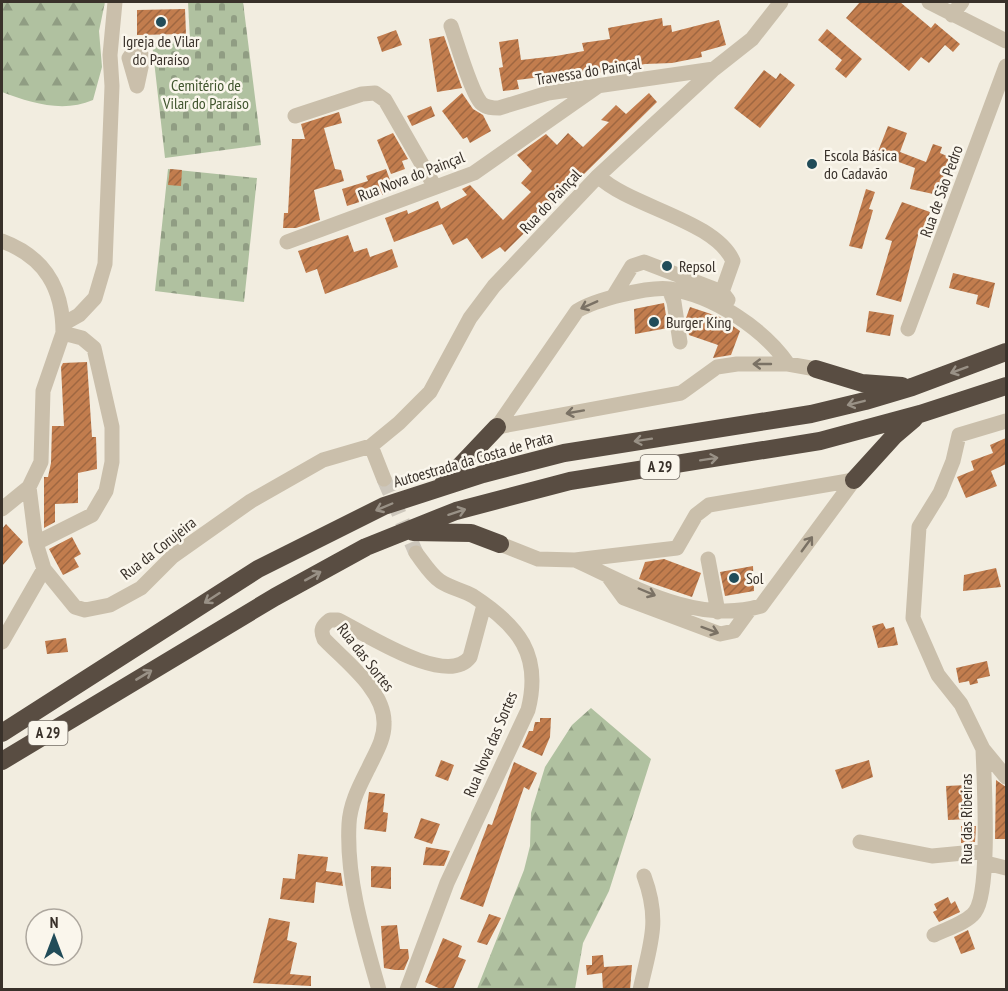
<svg xmlns="http://www.w3.org/2000/svg" width="1008" height="991" viewBox="0 0 1008 991" font-family="'PT Sans Narrow',sans-serif">
<style>
.forest{fill:url(#forest-firs)}
.cemetery{fill:url(#cemetery-stones)}
.building{fill:url(#building-hatch)}
.lines{fill:none;stroke-linecap:round;stroke-linejoin:round}
.minor-tunnel{stroke:#cdc7bc;stroke-width:15;stroke-dasharray:15 8;stroke-linecap:butt}
.minor{stroke:#cabfab;stroke-width:15}
.highway{stroke:#594d42;stroke-width:18}
.oneway{stroke:#7a7164}
.oneway2{stroke:#999186}
.poi-dot{fill:#214c59;stroke:#faf6ec;stroke-width:2}
.labels{text-anchor:middle;stroke-width:5;stroke-linejoin:round;paint-order:stroke}
.shield{fill:#faf6ec;stroke:#736c64;stroke-width:1.5}
.shield-label{font-size:15px;font-weight:bold;fill:#39312a}
.poi-label{font-size:16px;fill:#39312a;stroke:#faf6ec;text-anchor:start}
.street-label{font-size:16px;fill:#39312a;stroke:#faf6ec}
.park-label{font-size:16px;fill:#41562f;stroke:#faf6ec}
</style>
<defs>
<pattern id="forest-firs" width="22" height="20" patternUnits="userSpaceOnUse" patternTransform="scale(1.5)"><rect width="22" height="20" fill="#b0c1a0"/><path d="M5 1l3.5 6h-7zM16 11l3.5 6h-7z" fill="#909d83"/></pattern>
<pattern id="cemetery-stones" width="16" height="16" patternUnits="userSpaceOnUse" patternTransform="scale(1.5)"><rect width="16" height="16" fill="#b0c1a0"/><path d="M2 7V4a2 2 0 0 1 4 0v3zM10 15v-3a2 2 0 0 1 4 0v3z" fill="#909d83"/></pattern>
<pattern id="building-hatch" width="6" height="6" patternUnits="userSpaceOnUse" patternTransform="scale(1.5)"><rect width="6" height="6" fill="#c27d4e"/><path d="M-1 1l2-2M0 6l6-6M5 7l2-2" fill="none" stroke="#9f6741"/></pattern>
</defs>
<rect width="100%" height="100%" fill="#f2ede0"/>
<!-- forest -->
<path class="forest" d="M2,2H105L99,31L102,67L93,100C63,113 31,103 2,92Z
M591,708L651,759L609,891L583,943L575,989H477L524,870L530,846L531,813L545,767L572,725Z"/>
<!-- cemetery -->
<path class="cemetery" d="M188,2H243L261,145L165,158L152,43L190,40Z
M168,169L257,178L244,302L155,291Z"/>
<!-- building -->
<path class="building" d="M860,2H900L931,28L935,23L960,44L953,52L945,45L929,63L921,57L909,71L846,18Z
M185,9L186,34L137,35V10Z
M662,18L663,26L671,25L672,32L719,20L726,45L701,52L702,57L672,63L645,64L577,77L558,78V75L517,80L519,89L503,91L499,68L503,67L499,42L518,39L521,60L556,56L584,51L582,43L610,39L608,28Z
M827,29L862,59L846,78L835,69L842,60L818,40Z
M396,30L402,45L382,52L377,37Z
M444,36L462,88L437,92L429,39Z
M764,70L776,79L780,73L795,85L760,128L734,108Z
M462,93L473,109L483,115L491,131L470,143L467,137L463,139L442,111Z
M649,93L657,102L505,252L500,247L482,259L467,238L453,245L442,224L394,242L385,218L407,210L408,214L438,201L441,209L467,195L462,189L470,185L503,220L531,192L521,183L532,171L517,155L546,134L557,145L568,133L583,147L609,122L601,120L616,105L626,114Z
M431,106L435,116L412,126L407,116Z
M339,112L342,123L324,128L335,169L341,170L344,181L314,190L320,220L296,228H283L284,213H288L292,139H305L301,124Z
M888,126L907,133L900,152L926,162L933,144L942,147L940,153L949,157L938,195L910,189L915,168L877,154Z
M393,133L408,159L402,161L405,169L391,174L377,140Z
M170,169L182,170L181,186L168,185Z
M386,169L394,191L347,206L342,189L368,181L366,176Z
M866,189L875,192L869,209L873,210L862,249L849,246Z
M902,202L930,212L924,230L920,228L901,302L876,295L892,241L885,239Z
M348,235L354,252L367,248L370,257L392,249L398,267L325,294L317,269L306,273L298,251Z
M953,273L995,283L989,308L976,304L978,295L949,288Z
M664,303L668,328L635,334L634,309Z
M690,307L720,317L740,331L731,355L713,358L718,345L689,335L686,318Z
M869,311L894,315L890,336L866,332Z
M87,362L92,437H96L97,469L78,473V503L55,504V522L44,528V477H48L51,463L52,426H64L61,367L63,363Z
M1006,438V464L991,471L997,486L966,498L957,477L974,470L971,461L993,453L990,445Z
M6,524L23,542L2,566V529Z
M72,537L81,554L74,558L79,567L63,575L49,549Z
M664,559L701,573L692,597L639,579L645,562Z
M753,566L754,591L725,596L720,572Z
M996,568L1001,587L963,591L964,575Z
M883,623L886,629L894,627L898,645L878,648L872,626Z
M66,638L68,652L47,654L45,641Z
M987,661L990,676L977,679L978,683L970,685L969,681L959,683L956,668Z
M540,718H551L550,737L542,756L522,747L529,731H533L535,722H540Z
M441,760L454,765L448,781L435,776Z
M869,760L873,777L842,789L835,770Z
M514,762L537,773L529,790L524,787L483,907L460,899L488,824L492,825Z
M996,780L1006,787V839H995Z
M967,785L969,819L948,820L946,786Z
M369,792L385,794L383,812L388,813L386,832L364,829Z
M421,818L440,824L432,844L414,838Z
M961,826H976L975,842L961,843Z
M426,847L450,851L444,866L423,865Z
M298,854L328,857L326,871L341,873L343,886L316,882L314,903L280,899L283,878L295,879Z
M371,866L391,867V889L371,887Z
M948,897L951,904L955,901L960,912L939,922L933,912L937,910L934,904Z
M489,914L501,918L487,945L477,942Z
M269,918L290,922L287,940L297,943L290,974L311,976V986L253,983Z
M397,925L400,949H408L409,958L404,970H395L384,968L381,926Z
M968,930L975,949L961,954L954,937Z
M443,938L462,946L458,957L466,960L453,990H443L425,982Z
M603,955L604,967L632,965L630,990H603L602,973L587,975L586,965H592V956Z"/>
<g class="lines">
<!-- minor-tunnel -->
<path class="minor-tunnel" d="M384,479L416,553"/>
<!-- minor -->
<path class="minor" d="M929,2L1006,41
M952,15L962,2
M451,26C457,43 471,92 481,103C486,108 493,108 499,108L548,93L714,69
M136,48L143,58L137,86L129,58Z
M295,116L362,94L375,93L385,100L435,187
M598,176C630,207 715,220 733,261L722,292
M2,241C45,257 63,288 63,333L43,391L41,462L29,487L36,543L44,569L75,607L85,610L110,605L141,588L173,556L251,501L323,460L371,446L399,423L430,392L470,318L494,286L598,176L714,69L752,39L781,2
M287,242L474,173L598,86
M669,289L674,302L680,342
M613,297L632,266L644,262L722,292L728,300
M63,324L79,315L95,298L105,264L112,86L110,55L115,2
M908,329L1006,66
M1006,421L959,435L953,461L940,493L919,527L913,618L938,675L961,704L983,749L1006,777
M497,427L577,311C594,300 649,286 670,289C713,295 764,329 788,364
M497,427L681,393L717,367L737,364H788L816,369
M371,446L384,479
M2,509L29,487
M36,543L92,515L106,491L112,462V427L94,348L82,338L63,333
M500,544L538,559L575,560L677,548L696,515L709,505L854,480
M708,559L718,612
M575,560C632,586 697,625 761,606L854,480
M608,576L624,598L720,634L734,631L750,609
M2,642L44,569
M860,842L932,856L985,851
M986,863L1006,868
M934,935C946,929 967,923 975,912C991,891 984,780 983,749
M379,990C364,937 346,880 349,824C350,804 359,787 368,769C375,754 385,739 384,722C384,690 345,661 324,639C320,630 322,626 330,620H338C365,633 447,688 470,657L484,605
M407,990L447,883L528,710C542,655 519,626 473,596C463,590 450,588 440,581C431,575 423,562 416,553
M640,990C650,944 661,922 644,876"/>
<!-- highway -->
<path class="highway" d="M816,369L862,383L902,386
M854,480L894,436L914,419
M443,484L497,427
M413,532L471,533L500,544
M2,733L258,569L384,506L483,474L564,453L811,414L865,401L912,387L1006,352
M2,761L275,597L366,547L456,511L570,481L820,441L920,414L1006,386"/>
</g>
<!-- one-way arrows -->
<defs><path id="oneway-shaft" d="M-6 0H5M1.5-3L5.5 0L1.5 3" fill="none" stroke-width="1.6" stroke-linecap="round" stroke-linejoin="round" transform="scale(1.5)"/></defs>
<g class="oneway">
<use href="#oneway-shaft" transform="translate(589 305) rotate(156)"/>
<use href="#oneway-shaft" transform="translate(762 364) rotate(180)"/>
<use href="#oneway-shaft" transform="translate(575 412) rotate(170)"/>
<use href="#oneway-shaft" transform="translate(807 544) rotate(-54)"/>
<use href="#oneway-shaft" transform="translate(647 592) rotate(23)"/>
<use href="#oneway-shaft" transform="translate(710 630) rotate(20)"/>
</g>
<g class="oneway2">
<use href="#oneway-shaft" transform="translate(959 370) rotate(160)"/>
<use href="#oneway-shaft" transform="translate(856 403) rotate(166)"/>
<use href="#oneway-shaft" transform="translate(643 440) rotate(171)"/>
<use href="#oneway-shaft" transform="translate(709 459) rotate(-9)"/>
<use href="#oneway-shaft" transform="translate(384 507) rotate(157)"/>
<use href="#oneway-shaft" transform="translate(457 512) rotate(-18)"/>
<use href="#oneway-shaft" transform="translate(313 576) rotate(-29)"/>
<use href="#oneway-shaft" transform="translate(212 598) rotate(147)"/>
<use href="#oneway-shaft" transform="translate(144 675) rotate(-31)"/>
</g>
<!-- markers -->
<g class="poi-dot">
<circle cx="161" cy="22" r="6"/>
<circle cx="812" cy="164" r="6"/>
<circle cx="667" cy="266" r="6"/>
<circle cx="654" cy="322" r="6"/>
<circle cx="734" cy="578" r="6"/>
</g>
<g class="labels">
<!-- shield labels -->
<g class="shield">
<rect x="640.5" y="455" width="39" height="24" rx="4.5"/>
<rect x="28.5" y="721" width="39" height="24" rx="4.5"/>
</g>
<g class="shield-label">
<text x="660" y="472">A 29</text>
<text x="48" y="738">A 29</text>
</g>
<!-- poi labels -->
<g class="poi-label">
<text x="161" y="47" text-anchor="middle">Igreja de Vilar<tspan x="161" dy="18">do Paraíso</tspan></text>
<text x="824" y="161">Escola Básica<tspan x="824" dy="18">do Cadavão</tspan></text>
<text x="679" y="272">Repsol</text>
<text x="666" y="328">Burger King</text>
<text x="746" y="584">Sol</text>
</g>
<!-- street labels -->
<g class="street-label">
<text transform="translate(588 71) rotate(-9)" y="6">Travessa do Painçal</text>
<text transform="translate(411 176) rotate(-21)" y="6">Rua Nova do Painçal</text>
<text transform="translate(941 191) rotate(-70)" y="6">Rua de São Pedro</text>
<text transform="translate(550 201) rotate(-47)" y="6">Rua do Painçal</text>
<text transform="translate(473 459) rotate(-16)" y="6">Autoestrada da Costa de Prata</text>
<text transform="translate(158 548) rotate(-38)" y="6">Rua da Corujeira</text>
<text transform="translate(366 657) rotate(52)" y="6">Rua das Sortes</text>
<text transform="translate(490 744) rotate(-67)" y="6">Rua Nova das Sortes</text>
<text transform="translate(966 819) rotate(-90)" y="6">Rua das Ribeiras</text>
</g>
<!-- park labels -->
<g class="park-label">
<text x="206" y="91">Cemitério de<tspan x="206" dy="18">Vilar do Paraíso</tspan></text>
</g>
</g>
<!-- border -->
<rect width="1008" height="991" fill="none" stroke="#39312a" stroke-width="6"/>
<!-- north arrow -->
<g transform="translate(54 937)"><circle r="28" fill="#faf6ec" stroke="#ada79e" stroke-width="1.5"/>
<path d="M0-4.5L10 22L0 15L-10 22Z" fill="#214c59"/>
<text y="-9" font-size="16" font-weight="bold" text-anchor="middle" fill="#39312a">N</text>
</g>
</svg>
